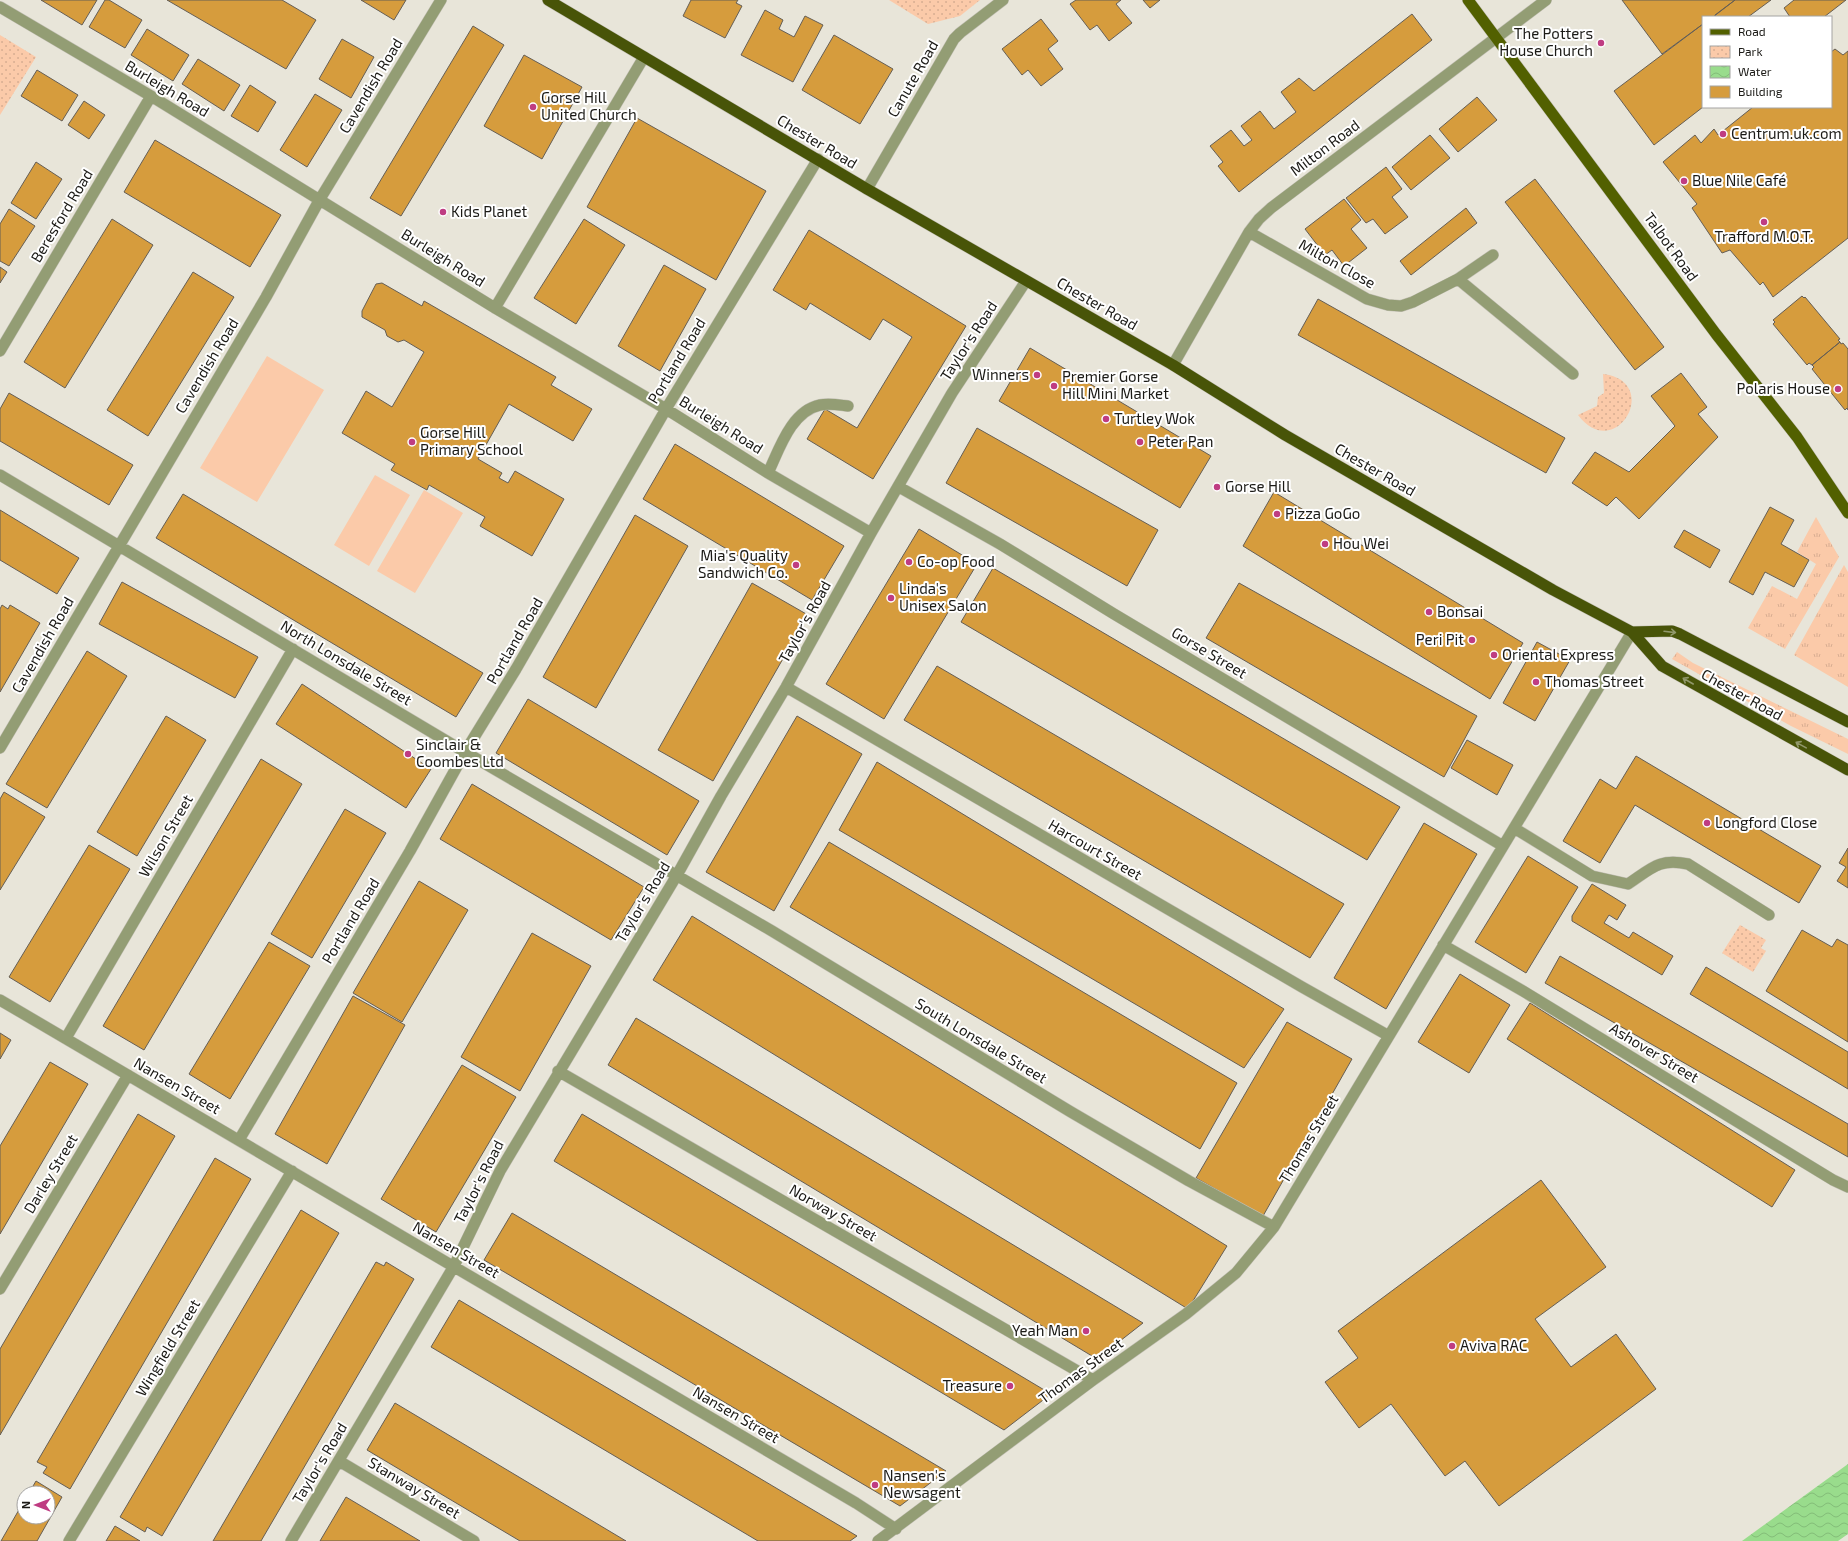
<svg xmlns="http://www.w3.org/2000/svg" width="1848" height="1541" viewBox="0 0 1848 1541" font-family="'Exo 2',sans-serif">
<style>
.grass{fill:url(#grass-tufts)}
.park{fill:url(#park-dots)}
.pitch{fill:#fbcaa9}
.water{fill:url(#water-waves)}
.building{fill:#d69c3d;stroke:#655e55}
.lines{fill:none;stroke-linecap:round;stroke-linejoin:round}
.minor-casing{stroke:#c3c0b6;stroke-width:12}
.primary-casing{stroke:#c3c0b6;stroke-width:12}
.trunk-casing{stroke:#c3c0b6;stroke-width:12}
.minor{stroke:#939d74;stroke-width:11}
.primary{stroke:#526000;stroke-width:11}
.trunk{stroke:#485408;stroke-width:11}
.oneway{stroke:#91986b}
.poi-dot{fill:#bf3c82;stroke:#fff;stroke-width:1.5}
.labels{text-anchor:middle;stroke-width:4;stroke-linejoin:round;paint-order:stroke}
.poi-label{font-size:15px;fill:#1b1a16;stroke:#fff;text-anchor:start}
.street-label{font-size:15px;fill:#1b1a16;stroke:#fff}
</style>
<defs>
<pattern id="grass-tufts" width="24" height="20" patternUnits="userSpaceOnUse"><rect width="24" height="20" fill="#fbcaa9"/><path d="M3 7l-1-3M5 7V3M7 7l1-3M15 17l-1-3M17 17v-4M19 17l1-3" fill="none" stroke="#d7ad91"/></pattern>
<pattern id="park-dots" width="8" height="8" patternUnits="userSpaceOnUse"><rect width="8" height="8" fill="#fbcaa9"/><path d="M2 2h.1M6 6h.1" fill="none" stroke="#d7ad91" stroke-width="1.8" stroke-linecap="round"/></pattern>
<pattern id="water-waves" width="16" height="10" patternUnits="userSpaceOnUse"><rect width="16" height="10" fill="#99dc8c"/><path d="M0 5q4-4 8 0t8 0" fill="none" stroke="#83bc78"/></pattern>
</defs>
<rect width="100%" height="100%" fill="#e8e5d9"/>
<!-- grass -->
<path class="grass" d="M1816,517L1839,557L1785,649L1748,628L1772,586L1797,599L1816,564L1797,552Z
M1844,565L1848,572V687L1794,655Z
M1677,652L1693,663L1848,739V754L1791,726L1672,659Z"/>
<!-- park -->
<path class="park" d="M889,0H980L960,16L928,24Z
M0,35L36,57L0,115Z
M1603,374C1663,381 1616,465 1578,415L1597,406L1598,397L1604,393Z
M1740,925L1766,940L1761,948L1766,951L1753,972L1722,953Z"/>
<!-- pitch -->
<path class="pitch" d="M267,356L324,390L257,502L200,468Z
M375,475L410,495L369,566L334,545Z
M424,490L463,513L415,593L377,571Z"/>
<!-- water -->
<path class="water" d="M1848,1464V1534L1838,1541H1742Z"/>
<!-- building -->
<path class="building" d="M41,0H97L82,25Z
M105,0H109L142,20L125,48L89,27Z
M167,0H282L316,20L286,69Z
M361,0H406L394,20Z
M691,0H738L736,3L742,6L725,38L683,16Z
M1076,0H1121L1116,4L1132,23L1109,41L1097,25L1090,30L1070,4Z
M1143,0H1160L1150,8Z
M1622,0H1735L1713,17H1703V24L1662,54Z
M1735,0H1771L1748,17H1716L1715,15Z
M1794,0H1846L1824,17H1790L1784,8Z
M765,10L783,20L779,29L794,37L805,16L823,25L793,82L741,55Z
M1412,14L1432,40L1239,192L1218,166L1223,162L1210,146L1231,130L1244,146L1252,140L1241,126L1260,111L1274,129L1296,112L1281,92L1299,78L1314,91Z
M1041,19L1058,41L1048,49L1063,69L1041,86L1028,70L1022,75L1002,49Z
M1703,24V107L1654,145L1614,91Z
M473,26L504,45L401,216L370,198Z
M147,29L189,55L173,81L131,55Z
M834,35L893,69L860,124L802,90Z
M342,39L374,57L351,98L319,79Z
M1835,49L1843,55L1848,51V238L1773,297L1763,282L1760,285L1730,250L1722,253L1692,208L1697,204L1663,162L1695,135L1701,143L1714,129L1718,135L1753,107H1831V52Z
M524,55L582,87L542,159L484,126Z
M198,59L240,85L224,111L182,84Z
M37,70L78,95L62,121L21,96Z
M250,85L276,102L258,132L231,116Z
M315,94L342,110L307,167L280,150Z
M1477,97L1497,120L1458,152L1439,129Z
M84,101L105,115L89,139L68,125Z
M637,118L766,191L716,280L587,207Z
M1430,135L1450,158L1411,190L1392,167Z
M155,140L281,215L250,267L124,192Z
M36,162L62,179L36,219L11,203Z
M1386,167L1402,189L1392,197L1408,217L1385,234L1373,219L1366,223L1346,198Z
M1535,179L1664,347L1635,370L1505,202Z
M1344,199L1361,220L1351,229L1367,248L1344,266L1332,250L1325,255L1305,229Z
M1466,208L1477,223L1411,275L1400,261Z
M9,209L35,226L9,266L0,261V224Z
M112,219L153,245L65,388L24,362Z
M584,219L625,245L576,324L534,298Z
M809,230L966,326L873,479L807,439L825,409L857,428L912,337L883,319L870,340L810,303L806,310L773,290Z
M664,265L706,289L660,371L618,346Z
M0,267L7,272L0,283Z
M193,272L234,297L148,436L107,410Z
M382,283L422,306L424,301L556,377L551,385L592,409L573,441L509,404L478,459L502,473L499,478L508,483L515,471L564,499L532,556L480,526L485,517L429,485L427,490L391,470L395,464L342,433L366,391L392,407L424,352L404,340L398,342L387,336L385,330L362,317V311L376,284Z
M1802,296L1804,298L1805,297L1840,339L1838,340L1840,342L1812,365L1809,363L1807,365L1773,324L1775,322L1773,320Z
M1318,299L1565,438L1546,473L1298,335Z
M1840,342L1841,344L1843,343L1848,349V410L1847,408L1845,410L1812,369L1814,367L1812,365Z
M1030,348L1211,456L1180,508L999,401Z
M1681,373L1707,407L1698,414L1718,437L1639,519L1616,497L1607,506L1572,483L1595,452L1629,472L1675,426L1651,396Z
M9,393L133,465L109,505L0,441V409Z
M977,428L1158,530L1127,586L946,483Z
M675,444L844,546L812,600L643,499Z
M1274,492L1523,643L1490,699L1243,546Z
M183,494L483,673L456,717L156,538Z
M1770,507L1794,520L1781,544L1809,560L1794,587L1765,572L1753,595L1729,582Z
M0,510L79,558L57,594L0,560Z
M635,515L688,546L596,708L543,677Z
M919,529L977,564L884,719L826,684Z
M1684,530L1720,550L1710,568L1674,547Z
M993,568L1400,807L1367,860L961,622Z
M122,582L258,657L235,698L99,624Z
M752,583L808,615L713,781L658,750Z
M1239,583L1477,716L1444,777L1206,638Z
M2,605L8,609L10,605L40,623L0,692V609Z
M1537,642L1570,660L1535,721L1503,703Z
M87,651L127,676L47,808L6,784Z
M937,666L1344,904L1310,958L904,720Z
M302,684L431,769L406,808L276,724Z
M528,699L699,801L667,855L496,753Z
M166,716L206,740L137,856L97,832Z
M797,716L862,754L774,911L706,872Z
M1467,740L1513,765L1497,795L1451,768Z
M1636,756L1821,866L1799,903L1635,805L1600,863L1563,841L1600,779L1616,789Z
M261,759L302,784L144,1050L103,1026Z
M877,762L1284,1009L1244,1068L839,830Z
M472,784L644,887L611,940L440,839Z
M4,792L45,817L0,890V799Z
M345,809L386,833L312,958L271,934Z
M1424,823L1477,854L1386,1009L1334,978Z
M829,842L1237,1083L1200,1149L790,907Z
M89,845L130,869L50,1002L9,977Z
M1848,848V888L1837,881L1846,867L1839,863Z
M1528,856L1578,887L1526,973L1475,942Z
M419,881L468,910L402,1022L353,993Z
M1592,884L1626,905L1617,920L1609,915L1604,923L1629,938L1633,932L1673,956L1662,975L1572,921V916Z
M692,916L1227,1246L1188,1309L653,980Z
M1802,930L1832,947L1837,939L1848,945V1042L1766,991Z
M532,933L591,966L520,1091L461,1057Z
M269,942L310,966L230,1099L189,1074Z
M1560,956L1848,1124V1157L1545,983Z
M1706,967L1848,1052V1089L1690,994Z
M1460,974L1510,1005L1469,1073L1418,1042Z
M353,996L405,1025L327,1164L275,1134Z
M1530,1003L1795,1170L1772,1207L1507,1039Z
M636,1018L1143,1323L1097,1359L608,1065Z
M1287,1022L1352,1059L1263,1216L1196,1178Z
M0,1033L11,1040L0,1059Z
M50,1062L88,1084L0,1234V1146Z
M462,1065L516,1097L436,1232L381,1199Z
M138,1114L175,1136L0,1435V1349Z
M582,1114L1051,1394L1004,1430L554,1161Z
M215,1158L251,1179L70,1489L43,1473L47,1467L37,1462Z
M1541,1180L1606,1267L1535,1319L1571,1367L1616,1334L1656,1389L1499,1506L1465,1461L1445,1476L1391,1404L1359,1428L1325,1382L1358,1358L1338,1331Z
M301,1210L339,1233L162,1536L147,1527L145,1532L120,1517Z
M512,1213L946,1471L900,1506L484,1260Z
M376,1262L384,1266L386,1262L414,1279L261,1541H213Z
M459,1300L857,1536L850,1541H758L431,1347Z
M395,1403L626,1541H520L367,1450Z
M36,1481L62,1497L37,1541H1L24,1501V1517H48V1493H29Z
M346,1497L420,1541H320Z
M115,1526L140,1541H106Z"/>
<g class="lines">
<!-- minor casing -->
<g class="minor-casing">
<path id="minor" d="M0,7L151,96L495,308L666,409L768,473L871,533
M867,189L954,39L960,33L1003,0
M1249,232L1367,299L1388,305L1401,306L1413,302L1458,279L1493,255
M1458,279L1573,374
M495,308L644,57
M0,351L151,96
M1173,365L1249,232L1259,219L1271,208L1546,0
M768,473C779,450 791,411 820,405C829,403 839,405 848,406
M0,475L465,752L772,931L1071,1112L1189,1181L1274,1227
M899,487L1000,544L1114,614L1503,846
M786,687L1302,987L1389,1036
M0,748L266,297L320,199L441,0
M1514,828L1592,876L1628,884C1652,868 1659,858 1688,864L1769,915
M1443,945L1523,991L1833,1180L1848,1187
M0,1000L856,1503L896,1529
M66,1038L293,649
M558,1071L1093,1380
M239,1140L410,851L465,752L516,669L666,409L818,159
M0,1289L128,1075
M339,1461L474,1541
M69,1541L292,1171
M291,1541L454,1266L500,1171L677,875L721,796L786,687L871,533L952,393L1026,281
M878,1541L1093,1380L1186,1314L1236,1273L1274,1227L1632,632"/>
</g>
<!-- primary casing -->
<g class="primary-casing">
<path id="primary" d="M1468,0L1716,334L1797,437L1848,513"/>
</g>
<!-- trunk casing -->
<g class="trunk-casing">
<path id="trunk" d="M548,0L867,189L1173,365L1285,435L1553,590L1632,632L1662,666L1848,770
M1632,632L1672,631L1680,634L1848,722"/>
</g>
<!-- minor -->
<use href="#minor" class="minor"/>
<!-- primary -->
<use href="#primary" class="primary"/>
<!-- trunk -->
<use href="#trunk" class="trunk"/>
</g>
<!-- one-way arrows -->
<defs><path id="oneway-shaft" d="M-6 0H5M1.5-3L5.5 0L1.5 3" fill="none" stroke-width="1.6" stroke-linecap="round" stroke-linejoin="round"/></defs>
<g class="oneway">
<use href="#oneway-shaft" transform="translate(1670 632) rotate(7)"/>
<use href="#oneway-shaft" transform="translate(1688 681) rotate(-150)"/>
<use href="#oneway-shaft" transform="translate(1801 745) rotate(-151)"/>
</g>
<!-- markers -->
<g class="poi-dot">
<circle cx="1601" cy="43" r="4"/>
<circle cx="533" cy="107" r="4"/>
<circle cx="1723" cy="134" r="4"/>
<circle cx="1684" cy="181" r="4"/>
<circle cx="443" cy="212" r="4"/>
<circle cx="1764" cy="222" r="4"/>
<circle cx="1037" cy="375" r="4"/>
<circle cx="1054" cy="386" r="4"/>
<circle cx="1838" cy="389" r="4"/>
<circle cx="1106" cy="419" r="4"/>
<circle cx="412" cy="442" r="4"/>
<circle cx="1140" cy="442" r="4"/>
<circle cx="1217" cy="487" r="4"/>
<circle cx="1277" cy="514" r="4"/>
<circle cx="1325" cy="544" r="4"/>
<circle cx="909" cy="562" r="4"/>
<circle cx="796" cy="565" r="4"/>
<circle cx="891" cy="598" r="4"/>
<circle cx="1429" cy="612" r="4"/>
<circle cx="1472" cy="640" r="4"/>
<circle cx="1494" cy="655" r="4"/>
<circle cx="1536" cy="682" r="4"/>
<circle cx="408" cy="754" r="4"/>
<circle cx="1707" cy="823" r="4"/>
<circle cx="1086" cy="1331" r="4"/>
<circle cx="1452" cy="1346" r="4"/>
<circle cx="1010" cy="1386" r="4"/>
<circle cx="875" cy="1485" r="4"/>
</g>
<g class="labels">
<!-- poi labels -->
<g class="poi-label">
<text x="1593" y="39" text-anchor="end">The Potters<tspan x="1593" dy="17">House Church</tspan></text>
<text x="541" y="103">Gorse Hill<tspan x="541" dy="17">United Church</tspan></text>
<text x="1731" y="139">Centrum.uk.com</text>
<text x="1692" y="186">Blue Nile Café</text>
<text x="451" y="217">Kids Planet</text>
<text x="1764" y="242" text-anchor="middle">Trafford M.O.T.</text>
<text x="1029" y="380" text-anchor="end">Winners</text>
<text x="1062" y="382">Premier Gorse<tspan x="1062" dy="17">Hill Mini Market</tspan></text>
<text x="1830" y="394" text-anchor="end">Polaris House</text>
<text x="1114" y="424">Turtley Wok</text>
<text x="420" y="438">Gorse Hill<tspan x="420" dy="17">Primary School</tspan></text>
<text x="1148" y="447">Peter Pan</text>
<text x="1225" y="492">Gorse Hill</text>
<text x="1285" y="519">Pizza GoGo</text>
<text x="1333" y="549">Hou Wei</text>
<text x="788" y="561" text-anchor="end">Mia's Quality<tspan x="788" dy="17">Sandwich Co.</tspan></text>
<text x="917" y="567">Co-op Food</text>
<text x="899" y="594">Linda's<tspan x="899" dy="17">Unisex Salon</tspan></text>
<text x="1437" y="617">Bonsai</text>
<text x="1464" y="645" text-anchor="end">Peri Pit</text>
<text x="1502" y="660">Oriental Express</text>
<text x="1544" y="687">Thomas Street</text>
<text x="416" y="750">Sinclair &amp;<tspan x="416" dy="17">Coombes Ltd</tspan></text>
<text x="1715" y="828">Longford Close</text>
<text x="1078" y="1336" text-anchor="end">Yeah Man</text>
<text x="1460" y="1351">Aviva RAC</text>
<text x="1002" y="1391" text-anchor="end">Treasure</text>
<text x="883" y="1481">Nansen's<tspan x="883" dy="17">Newsagent</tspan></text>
</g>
<!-- street labels -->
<g class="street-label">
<text transform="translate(913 79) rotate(-60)" y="5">Canute Road</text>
<text transform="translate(371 86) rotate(-59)" y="5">Cavendish Road</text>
<text transform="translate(167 89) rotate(31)" y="5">Burleigh Road</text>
<text transform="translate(817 142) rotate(31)" y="5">Chester Road</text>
<text transform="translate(1325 148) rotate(-37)" y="5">Milton Road</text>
<text transform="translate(62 216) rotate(-59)" y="5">Beresford Road</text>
<text transform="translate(1671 247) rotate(54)" y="5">Talbot Road</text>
<text transform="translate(443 258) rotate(32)" y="5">Burleigh Road</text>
<text transform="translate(1337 264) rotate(29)" y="5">Milton Close</text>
<text transform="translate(1097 304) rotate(30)" y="5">Chester Road</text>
<text transform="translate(969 341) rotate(-57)" y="5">Taylor's Road</text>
<text transform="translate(677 361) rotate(-59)" y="5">Portland Road</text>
<text transform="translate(207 366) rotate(-59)" y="5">Cavendish Road</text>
<text transform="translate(721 425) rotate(32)" y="5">Burleigh Road</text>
<text transform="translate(1375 470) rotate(30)" y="5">Chester Road</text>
<text transform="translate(805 622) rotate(-61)" y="5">Taylor's Road</text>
<text transform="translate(515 641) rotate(-60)" y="5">Portland Road</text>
<text transform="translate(43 645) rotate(-60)" y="5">Cavendish Road</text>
<text transform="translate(1209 653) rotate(31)" y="5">Gorse Street</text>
<text transform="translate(346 663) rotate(31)" y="5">North Lonsdale Street</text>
<text transform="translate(1742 695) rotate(29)" y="5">Chester Road</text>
<text transform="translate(166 836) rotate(-60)" y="5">Wilson Street</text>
<text transform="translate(1095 850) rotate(30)" y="5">Harcourt Street</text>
<text transform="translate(643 902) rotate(-59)" y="5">Taylor's Road</text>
<text transform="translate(351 921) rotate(-59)" y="5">Portland Road</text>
<text transform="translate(981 1041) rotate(31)" y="5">South Lonsdale Street</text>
<text transform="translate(1654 1053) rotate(31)" y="5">Ashover Street</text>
<text transform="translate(177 1086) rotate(30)" y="5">Nansen Street</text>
<text transform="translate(1309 1139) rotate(-59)" y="5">Thomas Street</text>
<text transform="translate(51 1174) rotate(-59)" y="5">Darley Street</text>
<text transform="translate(479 1182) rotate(-63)" y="5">Taylor's Road</text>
<text transform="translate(833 1213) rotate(30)" y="5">Norway Street</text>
<text transform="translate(456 1250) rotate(30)" y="5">Nansen Street</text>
<text transform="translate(168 1348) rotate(-59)" y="5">Wingfield Street</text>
<text transform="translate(1081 1371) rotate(-36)" y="5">Thomas Street</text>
<text transform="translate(736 1415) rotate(30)" y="5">Nansen Street</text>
<text transform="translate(320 1463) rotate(-59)" y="5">Taylor's Road</text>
<text transform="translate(414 1488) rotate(31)" y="5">Stanway Street</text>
</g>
</g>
<!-- legend -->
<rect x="1702" y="16" width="130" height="92" fill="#ffffff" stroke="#a4a3a2"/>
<rect x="1710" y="29" width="20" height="6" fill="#526000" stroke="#a4a3a2"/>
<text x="1738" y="36" font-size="12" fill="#1b1a16">Road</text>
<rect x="1710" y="46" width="20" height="12" fill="url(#park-dots)" stroke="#a4a3a2"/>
<text x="1738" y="56" font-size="12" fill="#1b1a16">Park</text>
<rect x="1710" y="66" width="20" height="12" fill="url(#water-waves)" stroke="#a4a3a2"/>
<text x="1738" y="76" font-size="12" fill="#1b1a16">Water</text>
<rect x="1710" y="86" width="20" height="12" fill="#d69c3d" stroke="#a4a3a2"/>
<text x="1738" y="96" font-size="12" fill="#1b1a16">Building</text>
<!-- north arrow -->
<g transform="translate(36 1505) rotate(270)"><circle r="19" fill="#ffffff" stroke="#a4a3a2"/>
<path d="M0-3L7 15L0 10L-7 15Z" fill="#bf3c82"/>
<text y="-6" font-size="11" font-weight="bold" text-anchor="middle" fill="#1b1a16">N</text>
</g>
</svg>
